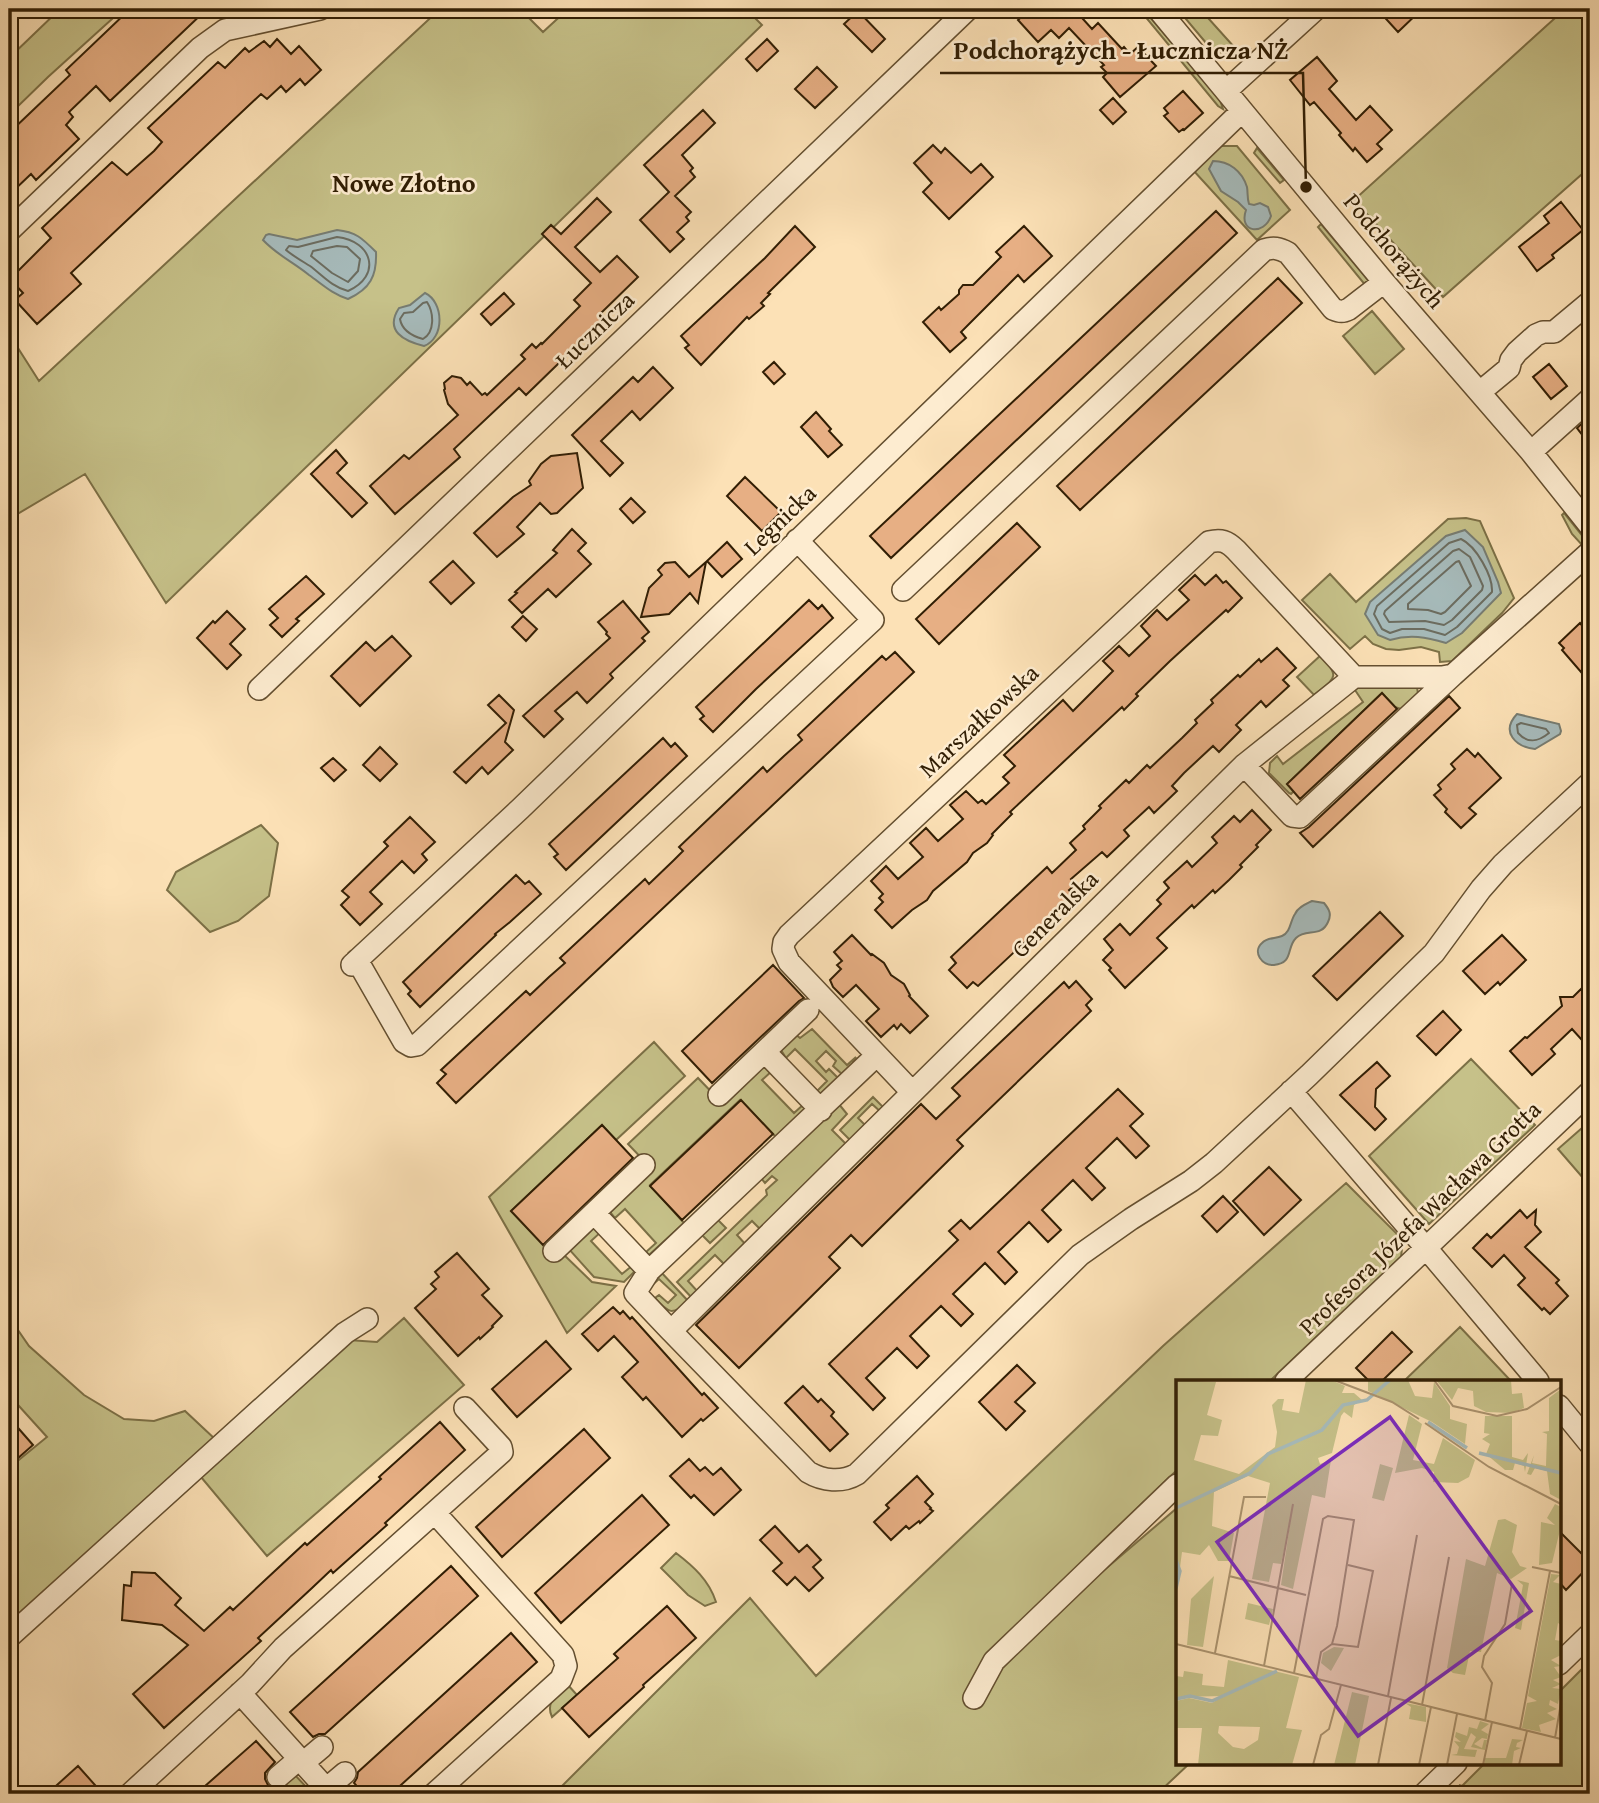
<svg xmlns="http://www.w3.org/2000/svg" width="1599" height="1803" viewBox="0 0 1599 1803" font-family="'Gentium Book Plus',serif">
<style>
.green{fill:#c6c189;stroke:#7c7046;stroke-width:2}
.water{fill:#a6baba;stroke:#777c71;stroke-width:2}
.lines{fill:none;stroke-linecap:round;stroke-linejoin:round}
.shore{stroke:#6c6c5f;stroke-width:2}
.building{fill:#e7af84;stroke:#311e04;stroke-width:2}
.minor-casing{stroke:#644f30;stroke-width:24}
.minor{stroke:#fdecd0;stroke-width:21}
.labels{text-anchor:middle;stroke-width:5;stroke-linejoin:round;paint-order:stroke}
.street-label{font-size:24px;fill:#311e04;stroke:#fdecd0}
.neighbourhood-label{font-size:26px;font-weight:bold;fill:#311e04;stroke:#fdecd0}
.inset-river{fill:none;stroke:#a6baba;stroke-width:3.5}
.inset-road{fill:none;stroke:#ab936f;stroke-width:2}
.view{fill:#7b2cbf;fill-opacity:0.15;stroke:#7b2cbf;stroke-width:3.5}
.inset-edge{fill:none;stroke:#311e04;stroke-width:3.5}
.leader{fill:none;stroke:#311e04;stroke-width:2.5}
.callout-dot{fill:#311e04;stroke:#fdecd0;stroke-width:2.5}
.callout-label{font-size:26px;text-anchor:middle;font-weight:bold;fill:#311e04;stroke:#fdecd0;stroke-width:5;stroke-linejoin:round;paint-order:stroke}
</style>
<rect width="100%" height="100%" fill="#fce1b6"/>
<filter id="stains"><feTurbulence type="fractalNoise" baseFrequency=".00286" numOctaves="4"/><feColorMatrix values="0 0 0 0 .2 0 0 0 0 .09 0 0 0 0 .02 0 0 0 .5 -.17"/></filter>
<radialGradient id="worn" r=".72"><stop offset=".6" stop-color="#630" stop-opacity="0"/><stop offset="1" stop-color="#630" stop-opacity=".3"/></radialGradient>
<!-- green -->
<path class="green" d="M60,9H123L48,77L9,115V58Z
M440,9H520L543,32L568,9H746L762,25L166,603L85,474L9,519V334L39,381Z
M1139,9H1143L1174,45L1172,49Z
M1180,9H1200L1235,48L1249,49L1238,57L1212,50L1180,12Z
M1565,9H1590V167L1443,297L1354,200Z
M1183,59L1187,60L1220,100L1223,109L1218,106L1181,61Z
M1218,146H1237L1290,210L1257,240L1193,170Z
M1257,148L1284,180L1280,183L1254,153Z
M1321,224L1368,280L1366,286L1318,227Z
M1372,311L1404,349L1375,374L1343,336Z
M1564,513L1584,538L1583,546L1572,534L1562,515Z
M1466,518L1480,521L1514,598L1502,613L1452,661L1440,662L1439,652L1421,647L1399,650L1386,649L1373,644L1365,636L1350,649L1302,600L1330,574L1356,602L1448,519Z
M1321,655C1341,678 1335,678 1314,695L1297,677Z
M1359,687H1417L1418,694L1401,709L1395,707L1382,693L1287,784L1294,791L1291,794L1289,793L1269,773L1270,763L1277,756L1283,764L1363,702L1355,690Z
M261,825L278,843L269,896L238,921L210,932L167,890L176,872Z
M812,1029L847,1065L856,1057L851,1067L843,1075L833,1066L836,1061L826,1051L816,1061L826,1072L829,1069L839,1079L821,1095L816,1092L827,1081L795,1049L786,1058L781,1050L795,1034L800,1038Z
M654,1042L685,1076L616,1140L602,1125L511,1211L557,1258L562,1253L592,1282L616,1286L567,1333L489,1197Z
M1471,1059L1535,1125L1429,1224L1369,1156Z
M766,1065L773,1070L762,1080L794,1113L804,1104L808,1109L776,1137L740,1100L650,1185L684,1223L649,1255L646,1252L656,1243L625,1209L615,1218L611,1213V1210L651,1168L628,1144L698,1078L722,1103L759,1068Z
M873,1097L886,1110L883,1114L872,1104L858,1118L868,1128L853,1143L840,1130Z
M838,1103L847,1114L832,1130L849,1147L762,1231L752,1221L737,1235L747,1246L726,1266L715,1255L688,1281L699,1293L693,1299L677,1282L767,1195L766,1190L777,1180L772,1176L765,1183L760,1177Z
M1590,1121V1186L1558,1149Z
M1346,1183L1403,1240L1401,1257L1270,1381H1177V1470L1091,1552L1069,1600L1177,1508V1763H1190L1157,1794H554L750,1598L816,1676L1163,1346Z
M716,1218L726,1228L710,1243L700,1233Z
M594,1226L602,1231L591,1241L622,1274L633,1265L637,1269L624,1282L594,1277L567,1247Z
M660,1271L689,1302C672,1315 669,1314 655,1298L659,1295L668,1303L676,1295L659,1279L650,1287Z
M9,1317L29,1346L84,1395L124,1419L154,1421L185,1411L216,1440L9,1624V1468L47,1437L9,1395Z
M404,1318L464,1385L267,1556L201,1477L348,1340L377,1342Z
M1460,1327L1511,1381H1404Z
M676,1553C693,1566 709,1580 716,1602L705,1606L688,1595L661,1568Z
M1590,1661V1794H1468L1459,1785L1462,1786L1485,1763H1559V1692Z
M567,1684L577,1695L552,1717C545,1702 557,1694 567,1684Z
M294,1774L310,1791V1794H294L284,1782Z"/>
<!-- water -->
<path class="water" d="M1213,161C1229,161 1242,171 1247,187C1248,193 1247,198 1249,204L1254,205L1260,203L1268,207L1271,216C1264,236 1238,233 1246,210L1238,202L1221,191L1209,169Z
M337,230C356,232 362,238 376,252C377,276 370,289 348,299C332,294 322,284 309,275C293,262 277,255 263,240L266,235L269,234L297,240Z
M425,293C444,302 445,338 424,346C404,341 384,331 399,308L410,305Z
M1465,530L1483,547L1498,582L1501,593L1462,633L1446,643C1426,637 1410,634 1390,640L1378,635L1365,614L1370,602L1446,536Z
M1517,714L1559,724L1561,731L1560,734L1535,749C1516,747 1500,732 1517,714Z
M1312,901L1324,903C1329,909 1332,914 1328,922C1321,938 1306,928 1296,938C1286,948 1294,963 1274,965C1262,966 1252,952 1262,943C1268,937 1275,939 1282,936C1291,932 1290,921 1295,914C1298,907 1306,904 1312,901Z"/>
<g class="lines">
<!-- shore -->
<path class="shore" d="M337,237C373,241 382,276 348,291C332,287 322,275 310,266C302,261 293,256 286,250L289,246L298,247Z
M337,246L347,247L360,259L358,271L348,282L332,273L311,256L313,251Z
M427,302C434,313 435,332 423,339C412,336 402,331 400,319L404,313L413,312L423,303Z
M1461,539C1476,546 1493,576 1492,592L1457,627L1445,635L1424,629H1402L1390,633L1382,629L1374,614L1377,606L1449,543Z
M1459,549L1470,557L1483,586L1482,590L1452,620L1444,625L1425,621L1389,622L1384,614L1385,611L1453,551Z
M1459,561L1471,586L1445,612L1441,614L1428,610L1408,609V604L1456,562Z
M1521,723L1546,729L1549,733C1538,742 1528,744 1518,733L1517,725Z"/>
</g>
<!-- building -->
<path class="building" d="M130,9H207L110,101L96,86L69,112L73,117L66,125L79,139L36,180L31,174L9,195V133L70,75L66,70Z
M1030,9H1074L1092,29L1098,23L1122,49L1124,47L1130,54L1138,47L1156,66L1120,97L1103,77L1107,73L1101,67L1104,65L1069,28L1059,38L1051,30L1038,42L1018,20Z
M1377,9H1422L1398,32Z
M858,11L885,39L872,52L844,24Z
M277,39L291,54L299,46L321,70L305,85L300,79L286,92L281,86L267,99L261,94L71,273L81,284L37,324L15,300L23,293L10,279L51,238L42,228L112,162L127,175L154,151L162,142L148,128L218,62L225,68L245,48L249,52L264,41L270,47Z
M767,39L778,51L757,71L746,59Z
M1317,57L1337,81L1329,89L1356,120L1370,106L1392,130L1377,144L1382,149L1367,162L1355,148L1353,151L1339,135L1341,133L1314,102L1310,105L1290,80Z
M817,67L837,87L815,108L795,89Z
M1183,91L1203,113L1184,130L1183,129L1179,132L1164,116L1168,113L1164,108Z
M1113,98L1126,112L1113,124L1100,110Z
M703,110L715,123L682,155L693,168L690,171L695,177L675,196L691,212L686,217L689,221L677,232L684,239L670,252L640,220L669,192L644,165Z
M933,145L941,153L945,148L971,173L981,164L993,177L949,219L923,192L932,183L914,163Z
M597,198L611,212L575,247L600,272L617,256L638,277L600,314L604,318L560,362L526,395L519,388L454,449L460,457L395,514L370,486L404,455L409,459L458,415L448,404L444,390L445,389L444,383L452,376L461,378L467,385L470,382L482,395L485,393L487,395L525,359L521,355L532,344L536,348L541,343L542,344L580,306L574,300L591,283L542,234L551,225L561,234Z
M1561,202L1583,230L1552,255L1554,258L1537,271L1519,247L1549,223L1544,216Z
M1216,211L1237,233L891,558L870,536Z
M795,226L815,247L768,293L770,294L761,303L764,306L749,319L747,317L701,365L685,348L689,345L681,336L765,258Z
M1024,226L1052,256L1024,282L1018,275L961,332L966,338L950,352L923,322L939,307L941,310L959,294V290L963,285H973L1001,257L996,252Z
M1278,278L1302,303L1080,510L1057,486Z
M504,293L514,304L491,325L481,314Z
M774,362L785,374L774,384L763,372Z
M1549,364L1567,386L1551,399L1533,377Z
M653,367L673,388L640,420L632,411L601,441L623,463L610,476L572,435L633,377L638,382Z
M816,412L831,429L829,431L842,445L828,457L801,427Z
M1590,416V445L1577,428Z
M336,450L347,463L337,473L367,503L352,517L311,474Z
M577,453L583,488L557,513L551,514L540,503L517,527L524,534L497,557L474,533L513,497L531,485L529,481L541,464L551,456Z
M745,477L781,512L762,531L727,496Z
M631,498L645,512L633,523L620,509Z
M1017,523L1040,547L939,644L916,619Z
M572,529L586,543L578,551L591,564L556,597L548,589L522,613L509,600L517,593L515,592L557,553L553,550Z
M727,542L742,559L722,577L707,561Z
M453,561L474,583L451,604L430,582Z
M675,562L689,577L706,562L698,603L690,593L669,614L641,617L649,588L662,575L658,570L665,563Z
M1195,575L1205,585L1216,575L1223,583L1226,581L1242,598L1228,612L1226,610L1170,661L1136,694L1138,696L1124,710L1122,707L1010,812L1012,814L992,834L993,835L987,843L973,853L967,862L933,891L927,900L912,910L892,928L875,910L883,902L879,898L883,894L871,881L886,866L898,879L923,857L910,843L926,828L938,841L963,819L950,805L966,791L978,803L982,800L986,804L1009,783L1003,777L1015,766L1004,755L1063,700L1073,711L1113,671L1103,661L1119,646L1129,656L1150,636L1141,626L1157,610L1167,620L1189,600L1179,590Z
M306,576L324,594L296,619L299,621L282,637L270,625L278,618L269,609Z
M809,600L818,609L822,605L833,618L756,689L713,732L700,719L704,716L696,707Z
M623,601L649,632L642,638L645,641L610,674L613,678L587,703L577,692L555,711L563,719L544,737L523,716L610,638L606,634L607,632L598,622Z
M227,611L245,629L230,644L241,655L227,669L197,638L213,621L215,623Z
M523,616L537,629L526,641L512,627Z
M1580,623L1590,635V663L1581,672L1562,650L1564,648L1559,643Z
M392,636L411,656L360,706L331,676L366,642L375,651Z
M1277,648L1296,668L1283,680L1289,686L1266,707L1261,701L1236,725L1241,730L1219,752L1213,746L1184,773L1172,786L1177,791L1154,813L1149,807L1124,830L1129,836L1107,857L1102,852L1071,879L1076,884L1069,890L1074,896L978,986L973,982L967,988L949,970L956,963L951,957L1047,867L1052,873L1076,850L1070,843L1085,829L1083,826L1101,808L1099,806L1126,780L1129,783L1147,765L1150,768L1182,738L1197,723L1195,720L1213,703L1211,700L1238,675L1240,677L1259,659L1261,662Z
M895,652L914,672L456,1103L437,1083L446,1074L441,1070L526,991L530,995L549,977L565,963L560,958L645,879L649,884L674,860L683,851L679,847L763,767L767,772L784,756L802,740L798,735L882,656L886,660Z
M1382,693L1397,709L1300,799L1287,784Z
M499,695L514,710L505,742L513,750L488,774L482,767L466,783L454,772L506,723L488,705Z
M1449,696L1460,708L1313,847L1300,833L1309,827Z
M663,738L671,747L675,743L687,756L566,870L554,857L558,854L549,844Z
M380,747L397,764L380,781L363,765Z
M1467,749L1475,757L1478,753L1501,778L1469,808L1476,814L1461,828L1445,812L1447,809L1434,795L1441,789L1438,785L1455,769L1451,764Z
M333,758L346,770L334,781L321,768Z
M1252,810L1271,830L1256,845L1258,847L1240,865L1242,867L1229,880L1215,893L1213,890L1194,908L1192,905L1157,938L1167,948L1125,988L1109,970L1111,968L1103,960L1113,950L1104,939L1120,924L1130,935L1161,904L1157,900L1169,888L1164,882L1187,861L1192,867L1217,843L1212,837L1234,816L1240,822Z
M410,817L435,842L422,854L427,860L414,873L402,861L370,892L382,904L360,925L341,905L349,897L342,891L388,846L384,842Z
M516,875L525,884L529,881L541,894L510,922L495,934L496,935L420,1007L408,994L411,991L403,982Z
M1380,912L1403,936L1337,1000L1313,976Z
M852,935L871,955L872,954L884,963L891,975L904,984L910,995L909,996L928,1016L910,1033L901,1024L897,1029L894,1025L881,1037L866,1021L879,1009L856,985L843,997L833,987L830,980L841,969L837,965L842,961L834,952Z
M1502,935L1526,960L1500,985L1498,982L1485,994L1463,971Z
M773,965L804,998L799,1001L712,1083L682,1051Z
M1076,981L1092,999L1086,1005L1091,1011L957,1140L963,1146L862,1246L851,1235L829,1257L840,1268L739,1368L696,1325L921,1104L936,1119L960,1096L952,1088L1064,982L1069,988Z
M1581,989L1590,1000V1049L1572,1029L1551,1049L1555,1054L1532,1075L1510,1051L1525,1037L1527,1038L1562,1006L1560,997H1573Z
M1443,1011L1461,1030L1436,1055L1417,1036Z
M1377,1062L1390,1076L1376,1089L1375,1107L1386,1119L1375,1130L1340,1095Z
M1118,1089L1143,1114L1130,1126L1149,1146L1136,1158L1117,1138L1086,1168L1105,1188L1092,1200L1073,1180L1042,1210L1061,1230L1048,1242L1029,1222L998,1252L1017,1272L1005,1284L985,1263L953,1294L973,1314L961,1326L941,1306L910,1336L929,1356L917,1368L897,1348L866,1378L885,1398L873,1410L829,1364L958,1240L949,1231L961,1220L970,1229Z
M741,1100L773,1134L682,1220L650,1186Z
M602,1125L633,1158L543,1245L511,1211Z
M1269,1167L1301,1200L1264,1235L1233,1201Z
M1223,1196L1238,1212L1217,1232L1202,1216Z
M1520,1210L1527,1218L1536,1210L1535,1225L1541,1232L1525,1247L1559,1280L1556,1283L1568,1296L1550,1314L1544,1308L1542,1310L1518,1285L1525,1278L1504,1255L1492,1267L1473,1248L1487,1234L1491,1238Z
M457,1253L489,1289L482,1295L502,1316L492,1326L493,1327L480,1339L479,1337L458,1356L415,1308L436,1289L431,1284L439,1277L435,1272Z
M613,1307L620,1314L623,1311L630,1319L632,1317L702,1395L704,1393L718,1408L703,1421L701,1419L682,1437L646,1397L643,1400L622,1377L638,1362L614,1336L598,1351L582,1334Z
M1392,1332L1412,1352L1382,1381H1369L1356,1368Z
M546,1341L571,1369L517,1417L492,1389Z
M1017,1365L1035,1383L1015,1402L1025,1411L1006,1430L979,1402Z
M803,1386L818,1402L821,1399L834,1412L831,1416L848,1434L830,1451L785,1403Z
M440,1422L465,1450L385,1523L387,1525L333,1573L331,1570L312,1588L258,1638L261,1641L164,1728L133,1694L188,1645L162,1625L122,1620L124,1585L131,1586L132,1572L155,1573L181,1598L175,1605L204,1631L230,1607L233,1610L305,1543L307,1545L381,1479L379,1477Z
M19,1429L33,1445L9,1466V1438Z
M584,1429L610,1458L502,1557L476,1527Z
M689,1459L700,1471L705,1467L713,1475L721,1468L741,1490L714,1515L694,1495L691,1498L670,1476Z
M917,1476L933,1494L925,1502L931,1508L930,1509L933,1511L920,1523L919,1521L909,1529L906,1526L891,1540L874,1522L889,1508L886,1505Z
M642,1495L669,1525L561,1623L535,1593Z
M775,1526L799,1552L807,1545L821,1560L813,1567L823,1578L809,1591L795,1577L787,1585L773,1571L782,1563L760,1540Z
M1559,1531L1590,1562V1565L1566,1590L1559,1582Z
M451,1566L478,1596L325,1734H319L313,1737L290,1712Z
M667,1606L696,1638L643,1685L644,1687L589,1737L562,1708L618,1658L614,1654Z
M511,1633L537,1662L391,1794H364L354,1783L357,1778L358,1772Z
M256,1741L275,1762L265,1773V1779L268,1785L276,1790L270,1794H196Z
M78,1766L103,1794H47Z"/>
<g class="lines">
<!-- minor casing -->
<g class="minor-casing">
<path id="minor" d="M1158,9L1384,282L1531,452L1590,526
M1226,91L1316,9
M9,231L200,48L225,30L320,9
M1480,392L1509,368L1511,360L1517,352L1536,335L1543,332H1554L1590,302
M1531,452L1590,399
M1590,552L1453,675L1442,677H1354L1244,765L671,1331L808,1472C823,1481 842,1483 857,1474L1080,1255L1131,1219L1191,1181L1214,1163L1309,1075L1434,953L1481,889L1503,864L1590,783
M903,590L1264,250C1273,247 1279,248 1288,253L1333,309C1340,312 1343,312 1349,309L1384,282
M259,689L968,9
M1244,765L1292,816L1300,817L1453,675
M357,960L404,1042L411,1046L417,1045L873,620L797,540
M352,965L520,809L1242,111
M765,1052L821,1110
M1291,1091L1426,1248L1538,1381
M912,1092L789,962L783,949L784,942L789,935L1209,542C1221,539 1227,541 1236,550L1354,677
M719,1095L808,1010
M594,1213L649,1271
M554,1251L644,1165
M671,1331L635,1293L649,1271L877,1055
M1286,1381L1590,1092
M1559,1406L1590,1444
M9,1637L345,1333L367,1319
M1559,1664L1590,1634
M240,1693L331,1794
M974,1698L994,1661L1177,1485
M303,1763L322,1747
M278,1777L299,1759
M326,1789L345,1773
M130,1794L250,1684L283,1648L502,1452L501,1447L465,1408
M434,1794L561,1679L566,1666L563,1655L435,1513
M1424,1794L1456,1763"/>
</g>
<!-- minor -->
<use href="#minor" class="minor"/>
</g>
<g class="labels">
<!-- street labels -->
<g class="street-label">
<text transform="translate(1394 251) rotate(50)" y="8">Podchorążych</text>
<text transform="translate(595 330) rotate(-44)" y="8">Łucznicza</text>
<text transform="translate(780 520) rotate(-44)" y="8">Legnicka</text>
<text transform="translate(979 721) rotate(-43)" y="8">Marszałkowska</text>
<text transform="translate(1055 914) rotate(-45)" y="8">Generalska</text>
<text transform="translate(1420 1218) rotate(-44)" y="8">Profesora Józefa Wacława Grotta</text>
</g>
<!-- neighbourhood labels -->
<g class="neighbourhood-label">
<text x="404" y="192">Nowe Złotno</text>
</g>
</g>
<!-- overview -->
<g transform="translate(1176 1380)">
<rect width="385" height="385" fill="#fce1b6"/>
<path d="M0,0L40,2L31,35L46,40L42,56L25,55L18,80L63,94L99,67L101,52L96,25L102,19H108L106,30L123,33L130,0H155L169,6L166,13H178L186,20L178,25L176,38L168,32L165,36L156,73L142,78L144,84L155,80L149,118L136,115L117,209L105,205L114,144L105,184L97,183L93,202L76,199L94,103L72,96L38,112L36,146L58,153L53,181H42L33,165L24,175L6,172L0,218ZM192,0H232L239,16L256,18L258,2L274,26V39L291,44L289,64L256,42L192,11ZM260,0H335L336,14L346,13L348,28L335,33L310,32L298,26L297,11L282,8L276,20ZM385,9V120L374,114L371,91L359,88L355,95L351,94L358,75L356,83L370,86L371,54L366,52L373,51V18ZM233,35L246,44L237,80L258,84L267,58L299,80L293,97L282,103L257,102L258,92L246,88L219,93ZM309,36H336V77L347,80L352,73L349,92L348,86L339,83L337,90H329L310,74L314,64L306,59L314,54L308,53ZM204,84L217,88L208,121L196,118ZM379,124L385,127V146L376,183L363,185L365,142L379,145L371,138ZM329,139L341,145L336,172L344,186L351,188L335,199L321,193L305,272L294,271L289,295L277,293L271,288L290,179L309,186L322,140ZM375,194L384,195L377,202L385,204V245L382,243L379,260L385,261V275L375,280L385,286L378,287L385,297L377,300L385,304L376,308L385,309L382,324L374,320L373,325L381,329L371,333L380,339L363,345L365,352L346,348L351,323L361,321L352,316ZM38,196L27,267L11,265L15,219ZM341,200L353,203L345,250L339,248L347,205ZM72,223L97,229L93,245L69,239ZM158,267L168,268L155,291L145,283L147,273ZM52,280L123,297L110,348L126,350L116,385H22L26,348H0V321L13,318L36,323L47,316L0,317V296L7,297L8,291L27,294L26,305L48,307ZM43,346L84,347L82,360L68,369L57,367L42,353ZM176,312L193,316L179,385H158ZM229,323L250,327V342L233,339L235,327ZM304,341L313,344L305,350L312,354L311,359L306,358L298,364L306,368L308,360H311L309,370L295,367L300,357L295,353L288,369L301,370L299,377L275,375L281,374L283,367L278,361L285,362L279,357L280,352L291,356L293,347L301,349ZM336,359L347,360L341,363L340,367L345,368L338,371L336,385H308L309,378H330Z" fill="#c6c189" fill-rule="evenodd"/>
<path class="inset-river" d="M252,42L291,68M303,73L385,93M0,128L74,93L92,74L146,50L167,25L191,20L214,0M0,180L4,191L0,208M0,319L14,316L36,321L101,291"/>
<path class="inset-road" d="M158,0L216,22L243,39M258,0L277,26L321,36L351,29L385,7M249,43L313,87L385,124M356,187L385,193M53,196L130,215M0,264L385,359M156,264L182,267L197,191L172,185M39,273L68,117H90M88,286L117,124M118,293L147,139L152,136L178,140L161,246L156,264L145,272L140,298M212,316L241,155M246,325L273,177M309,341L316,303L306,287L308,276L329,244L336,204M344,349L374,191M379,358L385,323M137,385L145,355L153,349L165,305M202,385L215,318M243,385L255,327M271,385L281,334M307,385L316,342M343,385L351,351"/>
<path class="view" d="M214,37L355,231L182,356L41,162Z"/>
<rect width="385" height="385" class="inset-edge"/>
</g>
<!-- callouts -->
<path class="leader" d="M1306 187L1303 73H940"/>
<circle class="callout-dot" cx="1306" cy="187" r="7"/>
<g class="callout-label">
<text x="1121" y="59">Podchorążych - Łucznicza NŻ</text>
</g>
<!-- margin -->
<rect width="1599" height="1803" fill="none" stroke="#fce1b6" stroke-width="35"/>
<rect x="10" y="10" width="1578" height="1782" fill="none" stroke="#311e04" stroke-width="3.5"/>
<rect x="18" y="18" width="1564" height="1768" fill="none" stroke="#311e04" stroke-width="2"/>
<rect width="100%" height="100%" filter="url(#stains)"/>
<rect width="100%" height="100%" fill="url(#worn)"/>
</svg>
